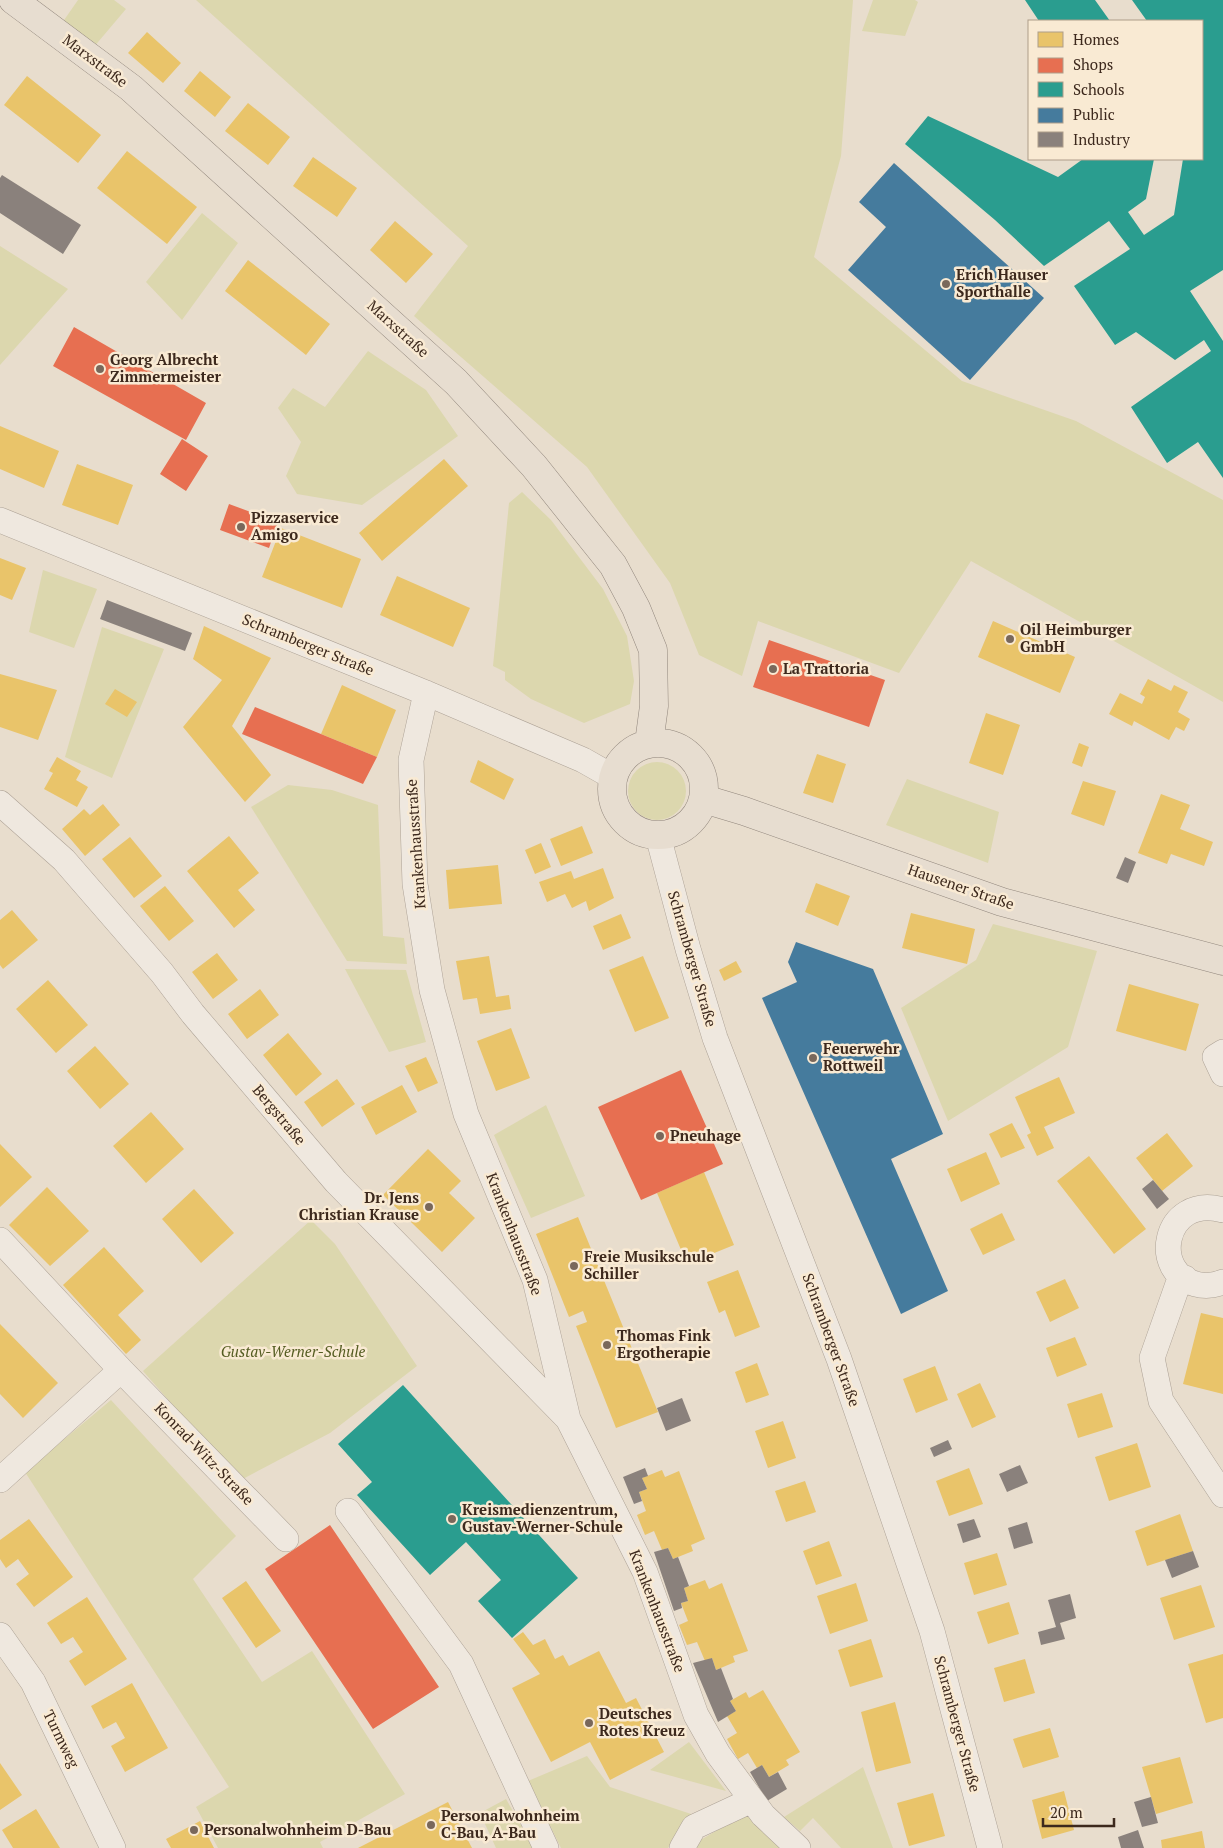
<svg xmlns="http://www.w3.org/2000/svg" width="1223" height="1848" viewBox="0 0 1223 1848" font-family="'PT Serif',serif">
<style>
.green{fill:#dcd7ae}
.homes{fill:#e9c46a}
.shops{fill:#e76f51}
.schools{fill:#2a9d8f}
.public{fill:#457b9d}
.industry{fill:#8a817c}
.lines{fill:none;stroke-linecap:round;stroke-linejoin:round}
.minor-casing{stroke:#ada296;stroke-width:26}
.major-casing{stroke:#92877d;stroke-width:29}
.minor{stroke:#efe8df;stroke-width:25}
.major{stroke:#e7ddd0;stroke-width:28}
.poi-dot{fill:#79685b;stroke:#f9ead3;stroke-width:2}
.labels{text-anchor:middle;stroke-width:5;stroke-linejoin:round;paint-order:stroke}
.street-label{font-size:15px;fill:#3d291d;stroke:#f9ead3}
.poi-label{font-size:15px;font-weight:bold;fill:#3d291d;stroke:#f9ead3;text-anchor:start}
.park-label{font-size:15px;font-style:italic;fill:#545c21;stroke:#f9ead3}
</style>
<rect width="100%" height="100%" fill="#e8ddcd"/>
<!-- green -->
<path class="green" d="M78,0H114L126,9L93,48L62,23Z
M196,0H853L841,156L814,257L962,381L1076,421L1223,500V702L971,561L899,673L758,621L742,676L699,655L670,583L587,467L414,316L468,246Z
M873,0H915L918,2L905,36L862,31Z
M202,213L238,243L182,320L146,282Z
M0,246L68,289L0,365Z
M368,351L426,390L458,436L362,505L297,494L286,476L301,442L278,408L293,388L325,407Z
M522,492L551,520L603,589L627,636L634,681L630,704L584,723L531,699L505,680V672L493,666L509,503Z
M43,570L97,589L74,648L29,632Z
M102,627L164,649L112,778L65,757Z
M628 791a29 29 0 1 1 58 0a29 29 0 1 1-58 0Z
M907,779L999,812L988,863L886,825Z
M288,785L332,790L378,805L383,936L404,938L407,964L347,961L251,807Z
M993,924L1097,951L1068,1047L948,1121L901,1008L976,960Z
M345,969L406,970L426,1042L389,1052Z
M546,1105L585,1196L531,1218L494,1135Z
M311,1220L335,1244L417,1366L330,1433L239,1481L143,1371Z
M111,1400L236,1536L193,1579L262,1682L312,1651L405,1794L320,1842L323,1848H218L196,1807L229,1787L25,1472Z
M689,1742L726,1791L650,1770Z
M587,1756L610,1787L694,1815L668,1848H561L528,1781Z
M863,1767L893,1848H841L813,1818L800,1831L784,1817Z
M506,1799L534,1848H496L480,1813Z
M750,1811L785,1848H687Z"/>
<!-- homes -->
<path class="homes" d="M147,32L181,63L163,83L128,53Z
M200,71L231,97L215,117L184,91Z
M27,76L101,135L78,163L4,105Z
M248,103L290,137L268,165L225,131Z
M127,151L197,207L167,244L97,188Z
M313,157L357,188L337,217L293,186Z
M395,221L433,254L406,283L370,250Z
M248,260L330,324L306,355L225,291Z
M0,426L59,451L44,488L0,469Z
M444,459L468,486L382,561L359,533Z
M77,464L133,485L118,525L62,505Z
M281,528L361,559L342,608L262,577Z
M0,558L26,568L12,600L0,595Z
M397,576L470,608L453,647L380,615Z
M993,621L1075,657L1060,693L978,657Z
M204,626L271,658L232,726L271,775L245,802L183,727L222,680L193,659Z
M0,674L57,690L38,740L0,727Z
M1148,679L1171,691L1174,685L1188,692L1178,712L1190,719L1184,731L1176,727L1169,740L1134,721L1132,726L1109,714L1120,693L1142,704L1145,697L1140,694Z
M342,685L396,710L377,757L321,734Z
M115,689L137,702L127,717L105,704Z
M986,713L1020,725L1003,775L969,763Z
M1079,743L1089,747L1082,767L1072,763Z
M817,754L846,764L833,803L803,793Z
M57,757L81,771L76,780L88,787L77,807L44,789L53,773L49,771Z
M478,760L514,779L504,800L470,782Z
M1083,781L1116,791L1104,826L1071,814Z
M1161,794L1190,805L1180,829L1213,842L1204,866L1171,854L1167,864L1138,853Z
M103,804L120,825L85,856L62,829L84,809L90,815Z
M582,826L593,853L561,866L550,839Z
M229,836L259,873L238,890L255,910L234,928L187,871Z
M130,837L162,876L134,898L102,859Z
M541,843L551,867L535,874L525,850Z
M498,865L502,904L449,909L446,870Z
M603,868L614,898L589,911L586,901L572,908L565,894L547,902L539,882L571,871L574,879Z
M816,883L850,896L838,926L805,912Z
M165,886L194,921L169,941L140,906Z
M12,910L38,940L3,969L0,965V920Z
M911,913L975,929L967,964L902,948Z
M621,914L631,938L603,950L593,926Z
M217,953L238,980L213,999L192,972Z
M489,956L496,997L509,995L511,1009L480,1014L477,998L463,1000L456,961Z
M643,956L669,1018L635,1032L609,970Z
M736,961L742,972L724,981L719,970Z
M48,980L88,1025L56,1053L16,1009Z
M1129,984L1199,1004L1186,1051L1116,1031Z
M260,989L279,1015L247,1039L228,1014Z
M511,1028L530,1078L496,1091L477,1041Z
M288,1033L322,1074L296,1096L263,1055Z
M95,1046L129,1084L100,1109L67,1071Z
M426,1057L438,1083L418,1092L405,1066Z
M1059,1077L1075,1113L1044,1127L1054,1148L1037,1156L1027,1135L1031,1133L1015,1097Z
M337,1079L355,1104L322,1127L304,1102Z
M402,1085L417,1112L376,1135L361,1107Z
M151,1112L184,1149L146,1183L113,1146Z
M1012,1123L1025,1148L1001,1158L989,1134Z
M1167,1133L1193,1166L1162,1191L1136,1158Z
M0,1144L32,1177L0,1207Z
M428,1149L461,1181L449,1193L475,1218L442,1252L383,1195Z
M986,1152L1000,1184L961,1202L947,1169Z
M1089,1156L1146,1229L1114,1254L1057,1181Z
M704,1172L734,1245L687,1264L657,1193Z
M47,1187L89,1231L50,1266L9,1225Z
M194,1189L234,1233L201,1263L162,1219Z
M1002,1213L1015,1240L983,1255L970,1229Z
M578,1217L658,1412L616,1428L576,1326L587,1322L583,1311L569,1317L536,1234Z
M104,1247L144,1291L118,1315L141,1340L126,1354L63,1285Z
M738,1270L760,1327L735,1337L725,1310L719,1313L707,1282Z
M1065,1279L1079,1308L1050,1322L1036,1292Z
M1201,1313L1223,1318V1394L1183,1384Z
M0,1324L58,1383L23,1418L0,1394Z
M1075,1337L1087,1365L1057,1377L1046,1348Z
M757,1363L769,1395L746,1403L735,1372Z
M935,1366L948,1400L916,1413L903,1379Z
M980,1383L996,1417L972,1428L957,1394Z
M1102,1393L1113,1427L1078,1438L1067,1404Z
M783,1421L796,1458L768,1468L755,1431Z
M1137,1443L1151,1487L1109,1501L1095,1457Z
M969,1468L983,1504L949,1516L936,1481Z
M662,1470L665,1477L679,1471L705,1539L691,1545L693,1551L673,1559L668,1548L662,1550L654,1531L645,1535L637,1515L646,1511L639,1492L647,1489L642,1478Z
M805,1481L816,1512L786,1522L775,1491Z
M1180,1514L1193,1551L1147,1566L1135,1531Z
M29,1519L73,1577L34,1607L16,1584L29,1574L18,1559L6,1568L0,1559V1540Z
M829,1541L842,1576L816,1585L803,1551Z
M997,1553L1007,1585L974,1595L964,1563Z
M705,1580L709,1589L722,1583L748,1651L733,1656L735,1662L716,1670L712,1658L705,1661L697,1642L687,1645L679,1625L688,1621L681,1603L688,1601L684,1588Z
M246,1581L281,1631L256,1648L222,1598Z
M856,1583L868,1621L830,1634L817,1596Z
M1201,1585L1215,1627L1174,1640L1160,1598Z
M87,1597L127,1659L85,1686L69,1661L83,1652L73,1637L61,1644L47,1623Z
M1009,1602L1019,1634L988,1644L977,1612Z
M523,1632L533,1645L545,1639L555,1659L563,1655L569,1666L599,1651L626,1703L636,1698L664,1752L610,1780L590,1742L551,1762L512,1688L540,1674L513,1639Z
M871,1639L883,1677L850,1687L838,1650Z
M1223,1654V1718L1206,1723L1188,1664Z
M1025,1659L1035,1693L1004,1702L994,1668Z
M132,1683L168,1748L125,1772L111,1746L125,1738L116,1722L103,1729L91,1706Z
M763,1690L800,1752L786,1760L789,1765L769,1777L762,1765L757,1768L748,1753L738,1759L727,1739L737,1733L727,1716L736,1711L730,1701L746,1692L749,1698Z
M895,1702L911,1763L876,1772L861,1712Z
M1050,1728L1059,1757L1023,1768L1013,1739Z
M1180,1757L1193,1803L1156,1814L1142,1767Z
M0,1763L22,1795L0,1810Z
M1064,1791L1074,1830L1042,1839L1032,1800Z
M933,1793L945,1836L909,1846L897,1803Z
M448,1802L472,1848H358Z
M36,1809L60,1848H13L2,1830Z
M200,1821L214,1848H171L166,1839Z
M1202,1831L1205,1848H1162L1161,1840Z"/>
<!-- shops -->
<path class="shops" d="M74,327L206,403L186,440L53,366Z
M182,439L208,456L186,491L160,474Z
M229,504L278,522L269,548L220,530Z
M769,640L885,680L869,727L753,687Z
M255,707L377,757L363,784L242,734Z
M681,1070L723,1164L641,1200L598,1107Z
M330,1525L439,1687L373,1729L265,1569Z"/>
<!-- schools -->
<path class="schools" d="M1025,0H1095L1110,21H1039Z
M1132,0H1223V270L1190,291L1223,341V478L1198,442L1167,463L1131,407L1211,351L1204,340L1175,360L1136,332L1115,345L1074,286L1130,249L1109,221L1044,266L995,220L905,144L928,116L1058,177L1083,159H1154L1146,199L1128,212L1144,235L1174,215L1183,159H1202V21H1147Z
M403,1385L578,1578L512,1638L478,1601L501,1580L466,1542L430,1575L357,1495L372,1482L338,1444Z"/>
<!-- public -->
<path class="public" d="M894,163L1044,298L970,380L848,270L886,227L859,202Z
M796,942L873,969L943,1134L891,1159L948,1291L901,1314L762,998L797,982L788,962Z"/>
<!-- industry -->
<path class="industry" d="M2,175L81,225L63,254L0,213V178Z
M107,600L192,633L185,651L100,619Z
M1125,857L1136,862L1128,883L1116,878Z
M1153,1180L1169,1199L1157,1209L1142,1189Z
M682,1398L691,1421L666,1431L657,1408Z
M948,1440L952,1449L934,1457L930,1448Z
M1020,1465L1028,1483L1007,1492L999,1474Z
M645,1468L648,1476L642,1478L647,1489L639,1492L642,1501L634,1504L623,1477Z
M974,1519L981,1537L963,1543L957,1524Z
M1027,1522L1033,1543L1014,1549L1008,1528Z
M668,1548L673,1559L678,1557L689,1586L684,1588L688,1601L681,1603L682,1608L674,1611L654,1552Z
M1193,1551L1199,1567L1172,1578L1165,1560Z
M1070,1594L1076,1618L1060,1623L1065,1639L1041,1645L1038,1632L1056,1627L1048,1600Z
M712,1658L716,1670L721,1668L733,1699L730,1701L736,1711L718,1722L693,1663Z
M762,1765L769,1777L778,1772L787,1789L767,1801L750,1772Z
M1151,1797L1158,1823L1142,1827L1134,1802Z
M1138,1830L1144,1848H1121L1118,1837Z"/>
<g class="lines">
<!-- minor casing -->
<g class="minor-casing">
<path id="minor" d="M0,520L426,693L583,760L613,777
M426,693L411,760L415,884L432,990L466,1114L535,1280L568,1419L645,1572L696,1715L718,1754L752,1800L763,1815L798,1848
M0,803L64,860L162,973L193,1014L336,1182L568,1419
M658,836L688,949L715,1038L839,1359L932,1631L990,1848
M1223,1052L1215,1057L1223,1074
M1223,1210C1163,1193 1148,1276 1200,1285C1208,1286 1216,1285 1223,1282
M0,1240L121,1370L0,1480
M1185,1278L1178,1284L1152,1358L1161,1401L1223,1495
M121,1370L286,1539
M348,1511L461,1664L546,1848
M0,1635L33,1682L113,1848
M682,1848L694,1827L752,1800"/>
</g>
<!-- major casing -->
<g class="major-casing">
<path id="major" d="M13,0L131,88L456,382L534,466L613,565L636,608L653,650L654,706L649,743
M612 789a46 46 0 1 1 92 0a46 46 0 1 1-92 0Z
M704,799L744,811L1002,902L1223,961"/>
</g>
<!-- minor -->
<use href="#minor" class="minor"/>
<!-- major -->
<use href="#major" class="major"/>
</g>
<!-- markers -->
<g class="poi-dot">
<circle cx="946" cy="284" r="5"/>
<circle cx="100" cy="369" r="5"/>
<circle cx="241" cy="527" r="5"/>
<circle cx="1010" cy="639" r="5"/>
<circle cx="773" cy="669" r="5"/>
<circle cx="813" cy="1058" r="5"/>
<circle cx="660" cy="1136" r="5"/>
<circle cx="429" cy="1207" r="5"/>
<circle cx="574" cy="1266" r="5"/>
<circle cx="607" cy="1345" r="5"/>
<circle cx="452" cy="1519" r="5"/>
<circle cx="589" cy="1723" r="5"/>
<circle cx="431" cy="1825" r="5"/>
<circle cx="194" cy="1830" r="5"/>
</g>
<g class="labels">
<!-- street labels -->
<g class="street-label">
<text transform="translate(95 61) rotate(37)" y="5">Marxstraße</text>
<text transform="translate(398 329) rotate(42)" y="5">Marxstraße</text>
<text transform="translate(308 645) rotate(22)" y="5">Schramberger Straße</text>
<text transform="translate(416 844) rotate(-94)" y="5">Krankenhausstraße</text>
<text transform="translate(961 887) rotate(19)" y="5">Hausener Straße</text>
<text transform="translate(692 959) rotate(74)" y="5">Schramberger Straße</text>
<text transform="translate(279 1115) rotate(50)" y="5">Bergstraße</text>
<text transform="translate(514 1234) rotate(69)" y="5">Krankenhausstraße</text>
<text transform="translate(831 1340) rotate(70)" y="5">Schramberger Straße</text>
<text transform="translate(204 1454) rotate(46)" y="5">Konrad-Witz-Straße</text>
<text transform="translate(657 1611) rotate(69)" y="5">Krankenhausstraße</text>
<text transform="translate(957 1724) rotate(75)" y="5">Schramberger Straße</text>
<text transform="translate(61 1739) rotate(64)" y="5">Turmweg</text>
</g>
<!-- poi labels -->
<g class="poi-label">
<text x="956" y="280">Erich Hauser<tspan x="956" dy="17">Sporthalle</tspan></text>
<text x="110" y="365">Georg Albrecht<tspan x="110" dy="17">Zimmermeister</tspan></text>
<text x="251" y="523">Pizzaservice<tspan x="251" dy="17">Amigo</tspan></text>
<text x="1020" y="635">Oil Heimburger<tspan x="1020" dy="17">GmbH</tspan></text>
<text x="783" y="674">La Trattoria</text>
<text x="823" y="1054">Feuerwehr<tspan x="823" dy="17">Rottweil</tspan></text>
<text x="670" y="1141">Pneuhage</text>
<text x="419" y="1203" text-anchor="end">Dr. Jens<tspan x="419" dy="17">Christian Krause</tspan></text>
<text x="584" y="1262">Freie Musikschule<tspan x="584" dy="17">Schiller</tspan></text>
<text x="617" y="1341">Thomas Fink<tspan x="617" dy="17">Ergotherapie</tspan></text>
<text x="462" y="1515">Kreismedienzentrum,<tspan x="462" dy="17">Gustav-Werner-Schule</tspan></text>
<text x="599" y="1719">Deutsches<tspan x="599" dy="17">Rotes Kreuz</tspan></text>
<text x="441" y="1821">Personalwohnheim<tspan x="441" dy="17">C-Bau, A-Bau</tspan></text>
<text x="204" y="1835">Personalwohnheim D-Bau</text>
</g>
<!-- park labels -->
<g class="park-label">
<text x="293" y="1357">Gustav-Werner-Schule</text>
</g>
</g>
<!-- legend -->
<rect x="1028" y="20" width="175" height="140" fill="#f9ead3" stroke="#ae9d8a"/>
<rect x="1038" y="32" width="25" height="15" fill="#e9c46a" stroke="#ae9d8a"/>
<text x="1073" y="45" font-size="15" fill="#3d291d">Homes</text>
<rect x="1038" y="58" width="25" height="15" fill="#e76f51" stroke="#ae9d8a"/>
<text x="1073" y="70" font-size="15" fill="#3d291d">Shops</text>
<rect x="1038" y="82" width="25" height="15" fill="#2a9d8f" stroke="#ae9d8a"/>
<text x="1073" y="95" font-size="15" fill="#3d291d">Schools</text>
<rect x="1038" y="108" width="25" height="15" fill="#457b9d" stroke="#ae9d8a"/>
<text x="1073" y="120" font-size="15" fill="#3d291d">Public</text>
<rect x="1038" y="132" width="25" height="15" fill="#8a817c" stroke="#ae9d8a"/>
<text x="1073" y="145" font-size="15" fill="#3d291d">Industry</text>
<!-- scale -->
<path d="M1043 1818v8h71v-8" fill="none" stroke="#3d291d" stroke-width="2.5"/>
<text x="1050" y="1818" font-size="15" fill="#3d291d" stroke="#f9ead3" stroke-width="4" paint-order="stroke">20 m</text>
</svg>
